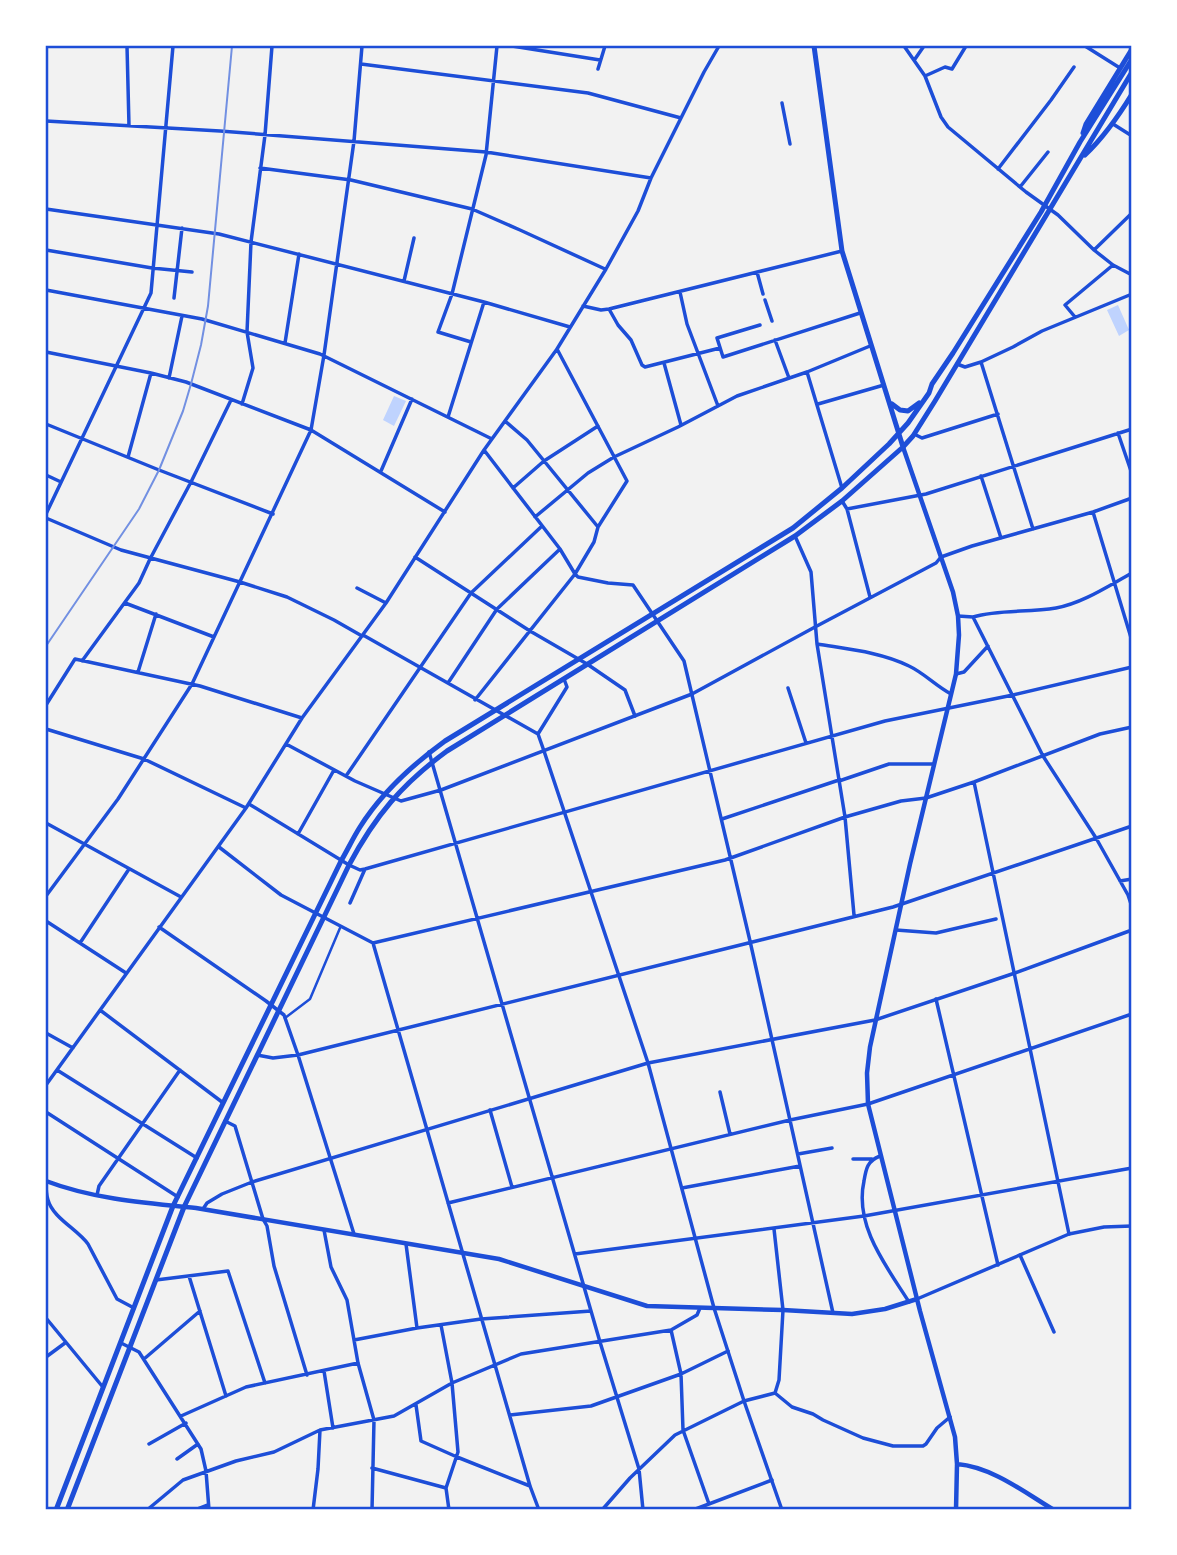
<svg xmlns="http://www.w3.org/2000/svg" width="1177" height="1555" viewBox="0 0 1177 1555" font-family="Overpass,sans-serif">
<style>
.water{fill:#bfd3fe}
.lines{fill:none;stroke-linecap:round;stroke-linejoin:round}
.pedestrian{stroke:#1d4ed8;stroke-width:2.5}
.minor{stroke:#1d4ed8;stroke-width:3.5}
.tertiary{stroke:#1d4ed8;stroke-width:3.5}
.secondary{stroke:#1d4ed8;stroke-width:4.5}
.primary{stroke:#1d4ed8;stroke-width:5}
.rail{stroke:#7290e2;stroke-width:2}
.neatline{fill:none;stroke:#1d4ed8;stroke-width:2.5}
</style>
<rect width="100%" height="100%" fill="#f2f2f2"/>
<!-- water -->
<path class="water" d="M1118,305L1129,330L1119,336L1107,310Z
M394,396L406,401L394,426L383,420Z"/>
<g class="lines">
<!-- pedestrian -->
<path class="pedestrian" d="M285,1018L310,999L340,928"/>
<!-- minor -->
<path class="minor" d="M127,46L129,126
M512,46L600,60
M904,46L925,76L941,117L948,127L1026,192L1058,215L1094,250L1113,265L1132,275
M1085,46L1120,68
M915,59L924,46
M361,64L588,93L681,118
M598,69L605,46
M925,76L945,67L952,69L966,46
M782,103L790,144
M46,121L220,131L486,152L651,178
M1113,124L1132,136
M260,168L351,180L472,209L520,230L605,269
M998,169L1051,100L1074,67
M1020,187L1048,152
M46,209L219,234L484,302L570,327
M46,250L152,268L192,272
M1094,250L1132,213
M757,272L763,294
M404,281L414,238
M46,290L202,319L320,354L492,439
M680,292L687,324L718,406
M174,298L182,228
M765,300L772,321
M583,306L601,310L609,309L842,251
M609,309L618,325L631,340L642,365L645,367L720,348
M1075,317L1065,305L1113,265
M760,325L717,338L723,357L860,313
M775,340L789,378
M471,342L438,332L452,294L486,155L497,46
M285,343L299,254
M46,352L151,373L186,382L311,430L445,512
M981,362L1033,529
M664,363L681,425
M957,364L965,367L981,362L1013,347L1042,331L1132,294
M807,372L842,488
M169,378L182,316
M242,404L253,368L247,332L251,242L265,135L272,46
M818,404L884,385
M448,417L484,302
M505,421L527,440L598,527
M46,424L159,470L273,514
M1118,433L1132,474
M914,434L922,438L998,414
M484,450L560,549L575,574L578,577L608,583L633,585L684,661L750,941L833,1313
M128,457L151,373
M381,471L412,399
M46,475L61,482
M981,476L1001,538
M513,488L544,461L598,426
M842,501L847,509L870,597
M847,509L926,494L1132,429
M1093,512L1132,641
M46,514L151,293L173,46
M535,517L588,473L614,457L678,427L737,396L807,372L870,346
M46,518L121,550L240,582L287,597L334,620L362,636
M795,536L811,572L817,644L845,817L854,915
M415,557L530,631L587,664L625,690L635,716
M357,588L386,603
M125,603L214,637
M958,616L973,617L1043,756L1096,838L1128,895L1132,907
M973,617C1000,609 1028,613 1056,608C1083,603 1108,586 1132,573
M815,627L936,563L941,557L972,546L1093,512L1132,498
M363,635L538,734L544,751
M817,644C847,649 881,652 909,666C924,673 936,686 951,694
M82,661L139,583L150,559L191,482L231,400
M138,672L156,614
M956,674L964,672L988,646
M448,683L497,609L560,549
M788,688L806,743
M475,700L575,574L594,542L598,527L627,481L557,349
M46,705L75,659L200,686L302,718
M46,729L144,759L246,808
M538,734L567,687L564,679
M286,744L355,781L401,801L441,790
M429,752L600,1342L639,1469L643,1510
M346,776L471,593L542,526
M839,781L889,764H934
M974,782L1069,1234
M249,804L349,865L360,870L365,869L885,721L1013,695
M722,819L839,780
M46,823L181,897
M298,834L334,770
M219,847L281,895L373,943L530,1486L539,1510
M1120,881L1132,879
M46,896L118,799L192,684L311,430L324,355L354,141L362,46
M350,903L365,869
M46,921L126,973
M159,927L266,1001L284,1015L298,1055L354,1234
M896,930L936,933L996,919
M80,943L129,869
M373,943L725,860L845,817L901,801L926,798L974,782L1100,734L1132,727
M936,999L998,1265
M100,1010L222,1102
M46,1033L73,1048
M257,1055L273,1058L298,1055L893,907L1132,826
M57,1070L197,1158
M46,1085L246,808L302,718L386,603L484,450L557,349L606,269L638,211L651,178L704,72L719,46
M720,1092L730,1134
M490,1110L512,1187
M46,1112L178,1197
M225,1121L235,1126L263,1219L267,1226L274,1266L307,1375
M798,1154L832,1148
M880,1156C867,1161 866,1169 864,1181C854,1226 887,1267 909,1302
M853,1159H872
M46,1182C46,1188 46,1194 48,1200C53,1218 77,1229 88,1244L117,1299L134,1308
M682,1188L800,1166
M97,1195L99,1186L180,1070
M448,1203L790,1120L868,1104L1132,1014
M203,1209L207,1203L222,1194L252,1182
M774,1229L783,1310L779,1380L775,1393
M324,1230L331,1267L347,1300L358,1363L374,1420L372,1510
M406,1244L417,1328
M575,1254L864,1216L1132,1168
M1020,1255L1054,1332
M189,1276L226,1396
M156,1280L228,1271L265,1383
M46,1318L102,1386
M441,1325L452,1383L458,1452L446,1488L449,1510
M671,1330L681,1374L683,1430L709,1504
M354,1340L417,1328L481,1319L591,1311
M121,1343L139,1352L201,1449L206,1471L209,1510
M46,1357L65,1343
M144,1359L200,1311
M324,1371L333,1428
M775,1393L792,1407L813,1414L823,1420L863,1438L893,1446H923L926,1444L937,1428L950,1417
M416,1405L421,1441L457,1457L530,1486
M510,1415L591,1406L681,1374L728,1351
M181,1416L246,1387L358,1363
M149,1444L186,1423
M177,1459L198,1444
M372,1468L446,1488
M147,1510L183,1480L236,1461L274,1452L320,1430L394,1416L452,1383L521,1354L671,1330L697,1315L700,1308
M195,1510L208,1505
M313,1510L318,1469L320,1430
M602,1510L630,1478L675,1435L744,1401L775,1393
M693,1510L772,1480"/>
<!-- tertiary -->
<path class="tertiary" d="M1013,695L1132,667
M544,751L648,1063L714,1308L744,1401L782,1510
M441,790L692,694L815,627
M252,1182L648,1063L875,1020L1015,973L1132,930
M917,1299L1069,1234L1104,1227L1132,1226"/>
<!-- secondary -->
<path class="secondary" d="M903,447L953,592L958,616L959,635L956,674L910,864L870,1047L867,1073L868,1104L920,1311L955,1437L957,1464L956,1510
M46,1181C93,1199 145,1203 196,1208L499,1259L647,1306L783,1310L852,1314L885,1309L917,1299
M957,1464C992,1467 1024,1492 1054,1510"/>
<!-- primary -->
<path class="primary" d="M814,46L842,251L903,447
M1083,133L1086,124L1132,49
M1085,155C1104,137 1118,117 1132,94
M892,404L900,410L908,411L919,403
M56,1510L173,1206L341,861C348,849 353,838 360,827C382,792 412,765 445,741L793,528L842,488L889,444L908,423L929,393L932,384L953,353L1041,212L1080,142L1132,59
M67,1510L184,1207L349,865C375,816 402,784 447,751L795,536L842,501L903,447L913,436L935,401L1132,72"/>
<!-- rail -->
<path class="rail" d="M46,646L139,509L159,470L183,411L191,384L201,345L208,306L232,46"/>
</g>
<!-- border -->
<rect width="1177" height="1555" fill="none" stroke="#ffffff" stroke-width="94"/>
<rect x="47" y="47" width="1083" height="1461" class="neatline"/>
</svg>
